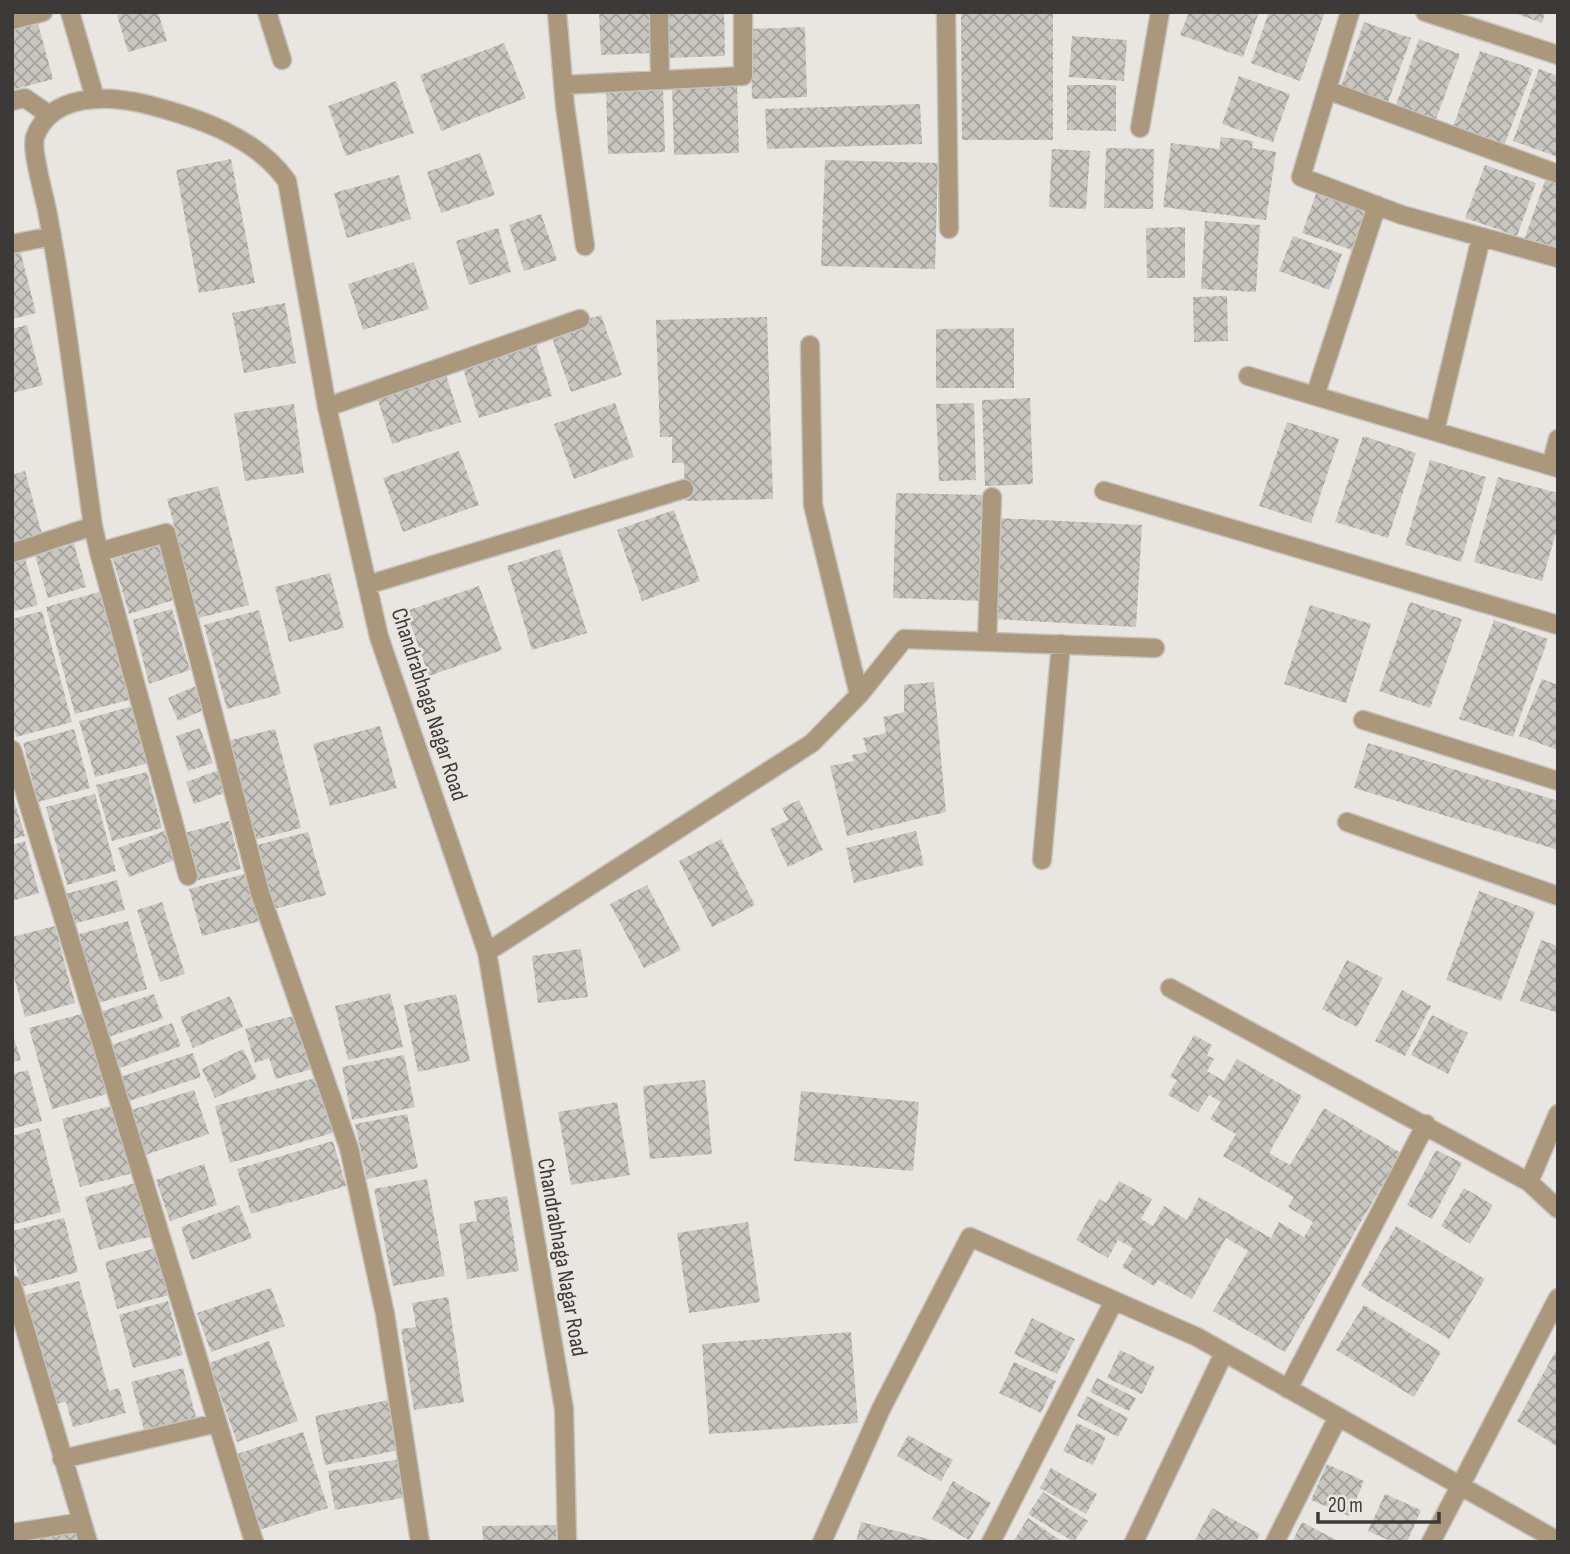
<svg xmlns="http://www.w3.org/2000/svg" width="1570" height="1554" viewBox="0 0 1570 1554" font-family="'Sofia Sans Condensed',sans-serif">
<style>
.building{fill:url(#building-cross-hatch)}
.lines{fill:none;stroke-linecap:round;stroke-linejoin:round}
.minor-casing{stroke:#c6c3be;stroke-width:21}
.minor{stroke:#ab987c;stroke-width:18}
.labels{text-anchor:middle;stroke-width:5;stroke-linejoin:round;paint-order:stroke}
.street-label{font-size:23px;fill:#3c3a38;stroke:#e9e5e0}
</style>
<defs>
<pattern id="building-cross-hatch" width="8" height="8" patternUnits="userSpaceOnUse" patternTransform="scale(1.75)"><rect width="8" height="8" fill="#c9c6c0"/><path d="M0 0l8 8M0 8l8-8" fill="none" stroke="#a4a29d"/></pattern>
</defs>
<rect width="100%" height="100%" fill="#e9e5e0"/>
<!-- building -->
<path class="building" d="M128,12H158L167,41L128,52L117,15Z
M599,12H652L654,53L601,55Z
M666,12H724L725,56L668,58Z
M961,12H1053V140H962Z
M1189,12H1259L1243,57L1180,35Z
M1269,12L1324,14L1300,81L1251,63Z
M1512,12H1545L1542,23Z
M37,20L53,79L12,90V26Z
M1364,22L1411,38L1386,108L1339,92Z
M805,27L807,97L752,99L750,29Z
M1072,36L1127,40L1124,81L1069,77Z
M1419,39L1460,54L1435,122L1395,108Z
M504,43L526,98L441,131L420,75Z
M1480,51L1533,69L1504,146L1453,127Z
M1539,69L1558,76V157L1513,141Z
M1239,76L1290,94L1273,142L1222,124Z
M396,81L414,133L346,156L328,106Z
M737,85L739,153L674,155L672,88Z
M1067,85H1116V131L1067,130Z
M663,87L665,152L608,154L606,89Z
M920,104L922,144L767,149L765,109Z
M1221,137L1253,141L1252,148L1276,152L1266,220L1163,207L1171,143L1219,149Z
M1106,148L1154,149L1153,209L1104,208Z
M1052,149L1090,151L1086,209L1049,207Z
M480,153L495,195L441,213L427,172Z
M231,159L255,283L199,293L176,170Z
M825,160L938,163L935,269L821,266Z
M1485,165L1536,183L1517,236L1465,218Z
M399,175L411,219L347,238L334,193Z
M1546,178L1558,182V252L1524,240Z
M1317,191L1366,208L1352,250L1302,233Z
M541,214L557,260L524,271L509,225Z
M1205,221L1260,225L1256,292L1201,289Z
M1185,227V278H1147L1146,228Z
M498,228L511,272L469,285L456,241Z
M1293,236L1342,254L1329,290L1279,271Z
M20,250L36,313L12,319V252Z
M414,262L429,309L363,330L348,284Z
M1227,296L1228,341L1194,342L1193,297Z
M285,303L296,363L244,373L232,313Z
M601,315L622,375L571,392L550,332Z
M767,317L773,499L685,501L684,463H672V437H660L656,320Z
M27,325L43,385L12,393V329Z
M1014,328V388H936V329Z
M535,340L552,396L479,418L461,363Z
M445,372L461,422L392,444L376,394Z
M1030,398L1033,484L985,486L982,400Z
M615,403L634,457L574,479L554,424Z
M974,403L976,480L939,481L936,404Z
M294,404L304,473L245,481L234,413Z
M1287,422L1339,439L1311,523L1259,506Z
M1363,436L1416,453L1388,538L1335,522Z
M459,451L479,505L403,532L383,478Z
M1430,460L1486,477L1461,562L1405,545Z
M25,471L42,534L12,542V475Z
M1498,477L1558,493V526L1542,581L1474,562Z
M218,486L249,605L199,618L167,499Z
M896,493L986,495L983,601L893,598Z
M674,510L700,581L642,601L617,530Z
M999,518L1142,525L1136,627L994,619Z
M74,544L86,587L48,598L35,556Z
M160,545L177,599L129,614L113,559Z
M560,549L587,633L532,650L507,566Z
M25,558L38,605L12,612V561Z
M330,573L344,628L289,642L275,587Z
M479,586L502,650L429,676L406,611Z
M106,590L136,698L75,714L46,607Z
M1410,602L1462,619L1430,708L1379,691Z
M1310,605L1371,624L1346,703L1284,684Z
M172,609L190,670L149,684L133,620Z
M259,610L281,694L227,709L204,625Z
M42,611L72,722L16,737L12,721V619Z
M1494,620L1548,639L1513,737L1459,719Z
M1542,679L1558,685V750L1519,736Z
M934,682L946,812L847,836L830,766L854,761L852,755L867,752L863,738L886,733L883,717L904,712V685Z
M196,686L206,709L178,721L168,698Z
M133,706L149,763L95,777L79,721Z
M380,726L397,788L330,806L313,744Z
M200,728L213,763L188,771L176,736Z
M74,729L90,788L38,802L23,743Z
M275,729L301,828L254,840L227,741Z
M1368,743L1558,801V850L1354,788Z
M222,769L230,791L194,804L186,782Z
M147,772L162,828L112,841L96,785Z
M12,793L25,836L12,839Z
M95,794L116,871L67,885L46,807Z
M799,800L823,850L788,867L770,829L788,820L782,808Z
M229,821L241,869L195,881L181,834Z
M167,830L177,859L129,877L118,848Z
M916,831L924,865L854,883L846,848Z
M308,832L326,895L274,909L257,845Z
M721,839L755,905L712,927L679,861Z
M25,841L39,893L12,901V845Z
M248,873L261,921L202,936L189,889Z
M117,880L125,910L73,924L65,894Z
M647,885L681,950L644,968L610,904Z
M1479,891L1535,912L1501,1001L1446,980Z
M162,902L185,974L160,982L137,910Z
M128,921L147,989L98,1003L79,934Z
M55,926L75,1003L25,1017L12,970V937Z
M1541,940L1558,946V1013L1520,1001Z
M581,949L588,997L538,1003L532,956Z
M1347,960L1383,978L1357,1027L1322,1009Z
M1402,990L1431,1006L1405,1056L1375,1041Z
M390,993L403,1047L348,1060L335,1006Z
M154,994L163,1019L108,1037L100,1012Z
M456,994L470,1061L418,1072L404,1005Z
M230,996L243,1027L193,1048L180,1017Z
M85,1013L107,1094L52,1109L29,1028Z
M297,1015L312,1069L276,1079L269,1058L255,1063L245,1029Z
M1432,1015L1468,1033L1448,1074L1411,1055Z
M172,1023L181,1046L117,1069L109,1046Z
M12,1032L21,1060L12,1062Z
M1194,1035L1212,1045L1207,1055L1214,1059L1207,1071L1224,1081L1237,1059L1302,1096L1269,1153L1290,1165L1324,1108L1401,1153L1285,1352L1213,1311L1248,1251L1226,1238L1192,1299L1158,1280L1154,1286L1122,1267L1133,1248L1118,1240L1108,1258L1076,1240L1099,1199L1106,1203L1119,1181L1152,1199L1141,1219L1153,1226L1164,1206L1187,1220L1199,1197L1271,1238L1279,1222L1304,1237L1313,1222L1288,1207L1294,1197L1223,1156L1236,1134L1210,1119L1221,1102L1209,1095L1198,1112L1168,1095L1177,1080L1170,1077Z
M243,1049L257,1078L215,1098L202,1069Z
M193,1053L201,1077L126,1102L117,1078Z
M404,1055L415,1107L352,1120L342,1067Z
M28,1070L42,1121L12,1129V1074Z
M322,1076L339,1131L230,1163L215,1106Z
M705,1080L712,1154L650,1159L643,1086Z
M194,1090L209,1134L145,1155L131,1110Z
M801,1091L919,1102L913,1171L794,1161Z
M617,1102L630,1175L571,1185L558,1112Z
M114,1105L133,1173L80,1187L62,1119Z
M407,1114L418,1168L367,1179L355,1124Z
M39,1128L61,1212L12,1225V1136Z
M333,1141L346,1186L251,1214L237,1169Z
M1436,1150L1462,1163L1432,1219L1407,1205Z
M204,1164L217,1205L170,1221L156,1180Z
M427,1179L445,1276L393,1286L374,1189Z
M139,1182L153,1236L99,1250L85,1197Z
M1464,1188L1493,1205L1470,1244L1441,1226Z
M507,1196L519,1271L467,1279L459,1224L477,1221L474,1201Z
M239,1205L252,1238L192,1260L181,1227Z
M64,1218L78,1272L21,1287L12,1253V1231Z
M748,1222L760,1302L689,1313L677,1233Z
M1396,1226L1485,1279L1449,1339L1361,1286Z
M163,1246L176,1293L117,1309L105,1262Z
M79,1281L109,1391L119,1388L126,1413L73,1427L66,1402L55,1404L25,1295Z
M271,1288L285,1326L211,1352L197,1313Z
M448,1297L464,1402L414,1410L401,1329L416,1327L412,1303Z
M168,1301L183,1355L133,1368L119,1315Z
M1364,1305L1441,1352L1414,1397L1336,1350Z
M1032,1318L1075,1339L1057,1374L1014,1354Z
M851,1332L858,1423L709,1434L702,1344Z
M269,1341L298,1421L237,1442L209,1363Z
M1558,1347V1447L1517,1421Z
M1120,1350L1155,1367L1142,1394L1107,1378Z
M1014,1362L1056,1381L1041,1413L999,1393Z
M183,1368L197,1421L145,1434L131,1382Z
M1097,1378L1136,1398L1129,1411L1090,1392Z
M1087,1396L1128,1418L1118,1437L1077,1416Z
M388,1400L399,1450L325,1465L315,1416Z
M1077,1423L1106,1437L1093,1465L1063,1451Z
M303,1432L328,1508L259,1530L234,1455Z
M908,1435L953,1460L941,1481L897,1456Z
M401,1459L408,1497L335,1510L328,1471Z
M1327,1464L1364,1481L1349,1516L1311,1500Z
M1051,1468L1097,1494L1086,1514L1040,1488Z
M953,1481L991,1503L969,1540L932,1519Z
M1043,1492L1088,1521L1074,1542L1028,1514Z
M1385,1494L1421,1510L1407,1542H1393L1368,1531Z
M1212,1508L1260,1534L1256,1542H1194Z
M1028,1518L1063,1542H1013Z
M861,1522L936,1541V1542H856Z
M1302,1522L1340,1542H1292Z
M556,1525V1542H483L482,1526Z
M81,1532L82,1542H18V1540Z"/>
<g class="lines">
<!-- minor casing -->
<g class="minor-casing">
<path id="minor" d="M70,12L95,98
M267,12L282,60
M557,12L565,106L585,246
M659,12L660,80
M946,12L949,229
M1350,12L1301,177L1402,215L1558,258
M1425,12L1558,55
M12,20L43,12
M563,85L743,76V12
M1327,90L1558,174
M12,101L25,98L48,114
M1140,128L1160,12
M12,244L52,236
M810,345L813,505L859,695
M1248,376L1558,468
M1315,396L1377,205
M327,407L580,319
M1435,431L1481,238
M1551,466L1558,439
M1104,491L1558,625
M93,526C78,421 67,315 47,210C44,195 31,150 35,137C51,93 107,95 145,104C196,117 255,136 287,181L327,407L379,637L487,952L564,1409L567,1542
M99,552L188,876
M12,553L93,526L99,552L166,533L260,893L349,1148L385,1314L420,1542
M367,585L684,489
M987,642L992,497
M1363,720L1558,781
M12,750L254,1542
M1347,822L1558,896
M1042,860L1061,644
M487,952L812,743L859,695L904,639L1155,648
M1170,988L1529,1182L1558,1209
M1529,1182L1558,1114
M12,1285L88,1542
M1288,1389L1426,1124
M62,1459L217,1423
M12,1533L82,1522
M822,1542L881,1409L970,1237L1197,1337L1558,1541
M991,1542L1114,1301
M1134,1542L1224,1353
M1275,1542L1338,1417
M1431,1542L1558,1298"/>
</g>
<!-- minor -->
<use href="#minor" class="minor"/>
</g>
<g class="labels">
<!-- street labels -->
<g class="street-label">
<text transform="translate(430 704) rotate(72)" y="8">Chandrabhaga Nagar Road</text>
<text transform="translate(563 1257) rotate(80)" y="8">Chandrabhaga Nagar Road</text>
</g>
</g>
<!-- border -->
<rect width="1570" height="1554" fill="none" stroke="#3c3a38" stroke-width="28"/>
<!-- scale -->
<path d="M1318 1512v10h121v-10" fill="none" stroke="#3c3a38" stroke-width="3.5"/>
<text x="1328" y="1512" font-size="21" fill="#3c3a38" stroke="#e9e5e0" stroke-width="5" paint-order="stroke">20 m</text>
</svg>
